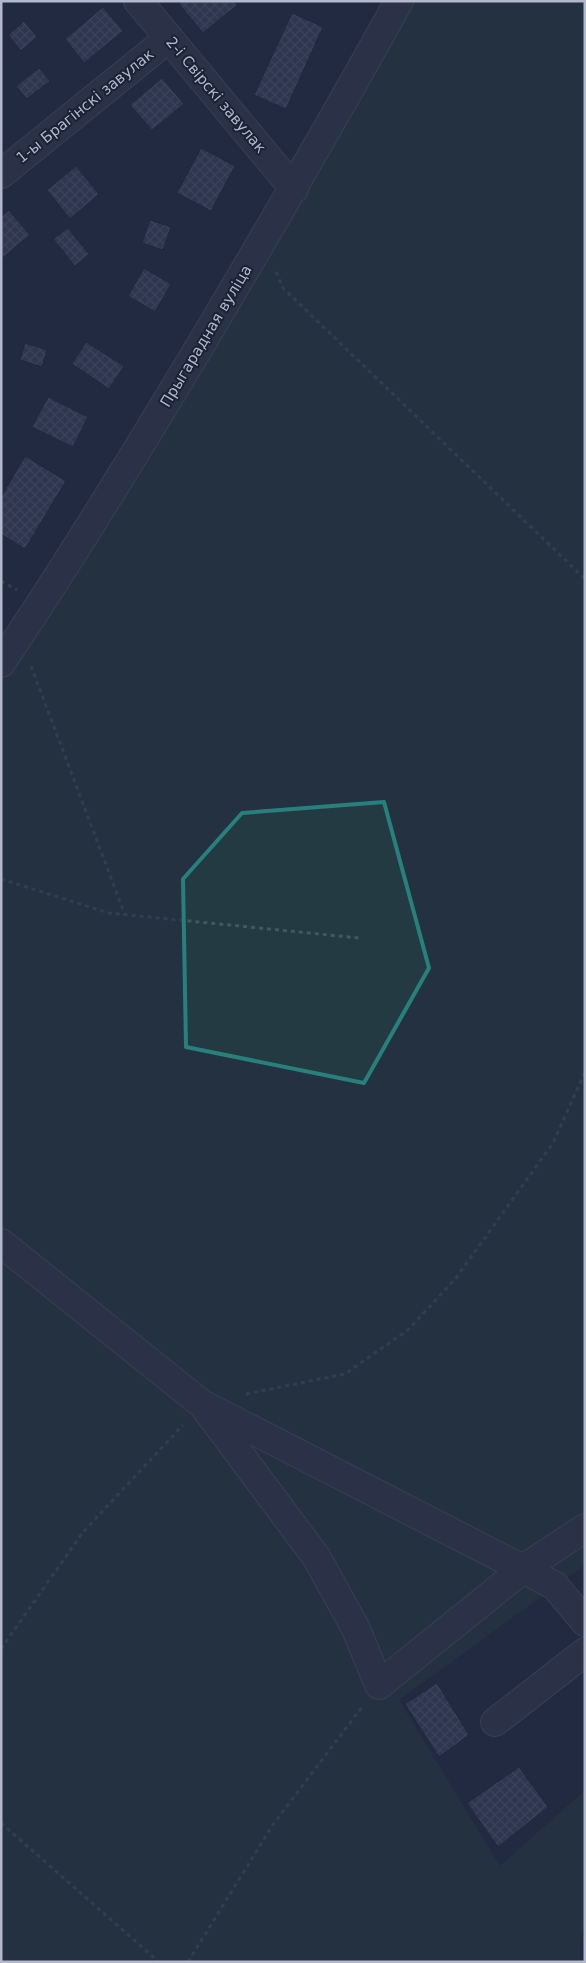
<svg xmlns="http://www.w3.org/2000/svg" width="586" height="1963" viewBox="0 0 586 1963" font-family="'DejaVu Sans',sans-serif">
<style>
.green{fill:#243a42}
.building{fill:url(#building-cross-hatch);stroke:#1d2438}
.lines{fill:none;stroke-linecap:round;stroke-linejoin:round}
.minor-casing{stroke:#51586c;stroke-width:30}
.path{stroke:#42575f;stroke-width:3;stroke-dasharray:4 4;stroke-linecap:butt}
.minor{stroke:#363d51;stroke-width:28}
.marked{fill:none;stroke:#28807c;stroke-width:4;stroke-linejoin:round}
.labels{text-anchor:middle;stroke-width:4;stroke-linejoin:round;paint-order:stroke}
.street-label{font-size:15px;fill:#b3b8cc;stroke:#1b2236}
</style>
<defs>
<pattern id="building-cross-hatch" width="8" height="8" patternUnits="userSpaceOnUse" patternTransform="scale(1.25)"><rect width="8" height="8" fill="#3e4662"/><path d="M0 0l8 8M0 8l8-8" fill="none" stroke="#585f77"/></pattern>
</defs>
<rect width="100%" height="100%" fill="#222a41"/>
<!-- green -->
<path class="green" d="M402,1H585V1565L399,1700L500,1866L585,1790V1921L580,1941V1962H1V668Z"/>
<!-- building -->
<path class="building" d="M182,1H233L237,5L203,33L179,4Z
M103,7L123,31L84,63L65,39Z
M292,13L323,27L286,109L254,95Z
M24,21L37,37L21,51L8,35Z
M39,68L50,81L27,99L16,86Z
M162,78L184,104L152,130L130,105Z
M201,148L235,166L211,211L177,193Z
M76,166L99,194L70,219L47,190Z
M9,210L30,235L1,259V217Z
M150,220L171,227L163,250L142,243Z
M68,228L89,254L75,266L53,239Z
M144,268L171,284L155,312L128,296Z
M86,342L124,366L109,389L72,364Z
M25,343L47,350L42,367L20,360Z
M48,397L88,417L73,447L32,427Z
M25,456L66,481L25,549L1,534V497Z
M437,1683L469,1735L439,1757L405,1704Z
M519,1767L548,1807L498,1847L467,1803Z"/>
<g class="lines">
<!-- minor casing -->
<g class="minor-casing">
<path id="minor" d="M138,1L294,189
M1,174L169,38
M1,663C70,561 134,456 197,351C266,235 334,119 399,1
M1,1243L202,1404L523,1569L585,1528
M206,1409L317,1558L356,1629L379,1685L523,1569L555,1586L585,1622
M495,1722L585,1652"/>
</g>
<!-- path -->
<path class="path" d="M276,272L283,288L585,579
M1,581L17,590
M31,666L125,915
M1,879L109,913L359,938
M246,1394L345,1374L409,1329L456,1278L553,1143L585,1072
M1,1649L83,1532L183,1425
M1,1823L159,1962
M188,1962L272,1826L362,1707"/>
<!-- minor -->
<use href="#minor" class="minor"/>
</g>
<!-- marked area -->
<path d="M0 0H586V1963H0ZM384,802L429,968L364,1083L186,1047L183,879L242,813Z" fill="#222a41" fill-opacity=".55" fill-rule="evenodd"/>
<path class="marked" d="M384,802L429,968L364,1083L186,1047L183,879L242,813Z"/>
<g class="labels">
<!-- street labels -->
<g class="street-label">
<text transform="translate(216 95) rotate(50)" y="5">2-і Свірскі завулак</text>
<text transform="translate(85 106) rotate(-39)" y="5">1-ы Брагінскі завулак</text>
<text transform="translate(206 336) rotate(-59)" y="5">Прыгарадная вуліца</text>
</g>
</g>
<!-- border -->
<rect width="586" height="1963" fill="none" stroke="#b3b8cc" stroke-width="5"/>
</svg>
